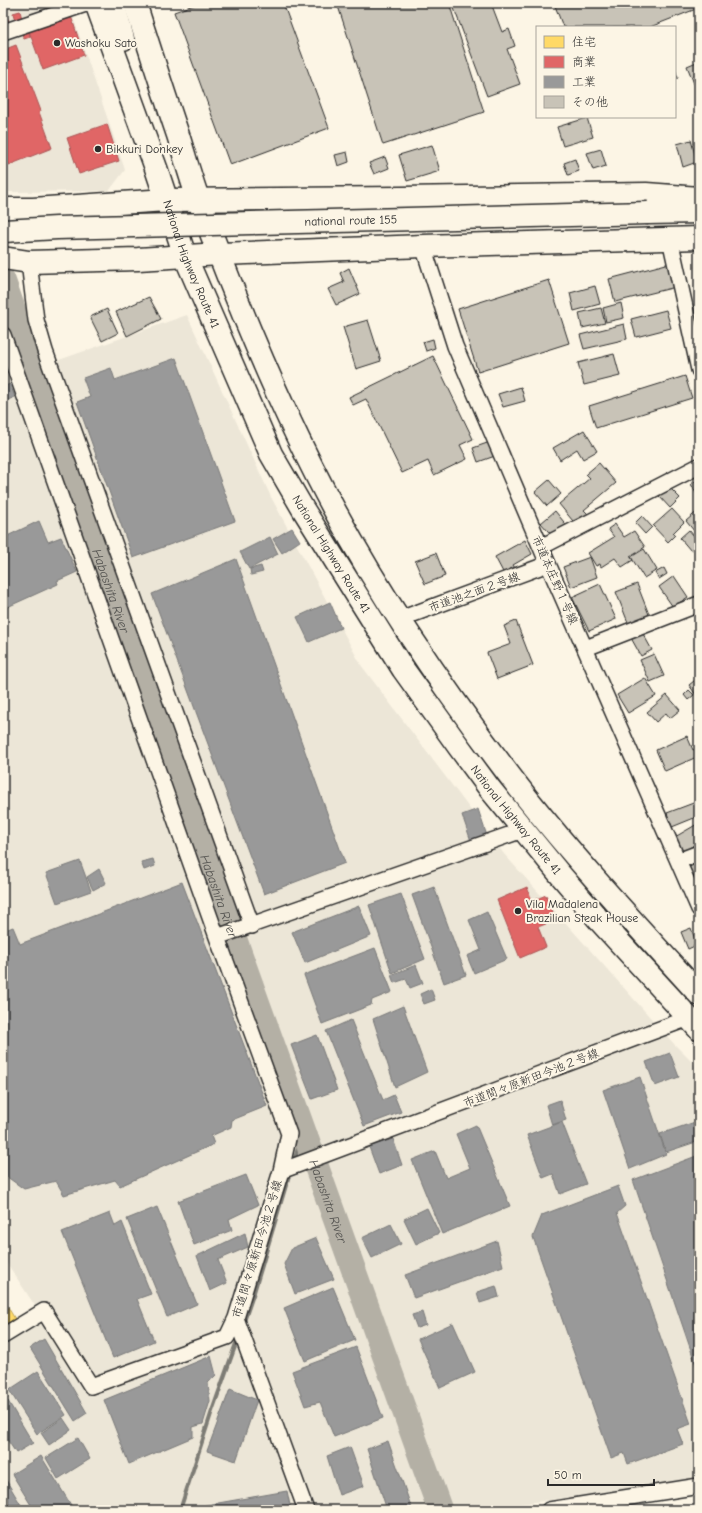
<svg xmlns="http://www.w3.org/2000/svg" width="702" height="1513" viewBox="0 0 702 1513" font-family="'Comic Neue','Klee One',sans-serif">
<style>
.built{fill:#ece6d7}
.homes{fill:#ffd966;stroke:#bfa554}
.shops{fill:#e06666;stroke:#aa5454}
.industry{fill:#999;stroke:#787878}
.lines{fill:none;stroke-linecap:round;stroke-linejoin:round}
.stream{stroke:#7d7b74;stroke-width:4}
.river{stroke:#b4b0a5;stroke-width:25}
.building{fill:#c8c3b7;stroke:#2b2b2b}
.minor-casing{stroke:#2b2b2b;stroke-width:18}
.highway-casing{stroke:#2b2b2b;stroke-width:25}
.minor{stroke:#fcf5e5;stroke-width:15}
.highway{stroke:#fcf5e5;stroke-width:22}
.highway-bridge-casing{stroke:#2b2b2b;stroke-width:25;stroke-linecap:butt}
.highway-bridge{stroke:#fcf5e5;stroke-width:22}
.poi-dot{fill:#2b2b2b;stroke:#fcf5e5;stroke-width:1.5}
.labels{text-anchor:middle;stroke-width:4;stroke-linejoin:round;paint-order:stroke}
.poi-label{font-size:12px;fill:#2b2b2b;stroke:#fcf5e5;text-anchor:start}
.street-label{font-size:12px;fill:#2b2b2b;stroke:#fcf5e5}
.water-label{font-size:13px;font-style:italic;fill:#545350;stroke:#fcf5e5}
</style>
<rect width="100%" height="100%" fill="#fcf5e5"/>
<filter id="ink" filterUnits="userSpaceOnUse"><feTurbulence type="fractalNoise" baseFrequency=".025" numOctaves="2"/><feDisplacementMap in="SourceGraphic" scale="8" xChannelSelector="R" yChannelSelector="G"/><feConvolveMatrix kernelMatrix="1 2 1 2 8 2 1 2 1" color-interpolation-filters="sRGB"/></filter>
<g filter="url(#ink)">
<!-- built -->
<path class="built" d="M3,3H68L3,27Z
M72,14L125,170L109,191L6,192L3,185V37Z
M187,315L271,497L361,665L504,854L675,1045L699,1069V1480L474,1510H3V1346L45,1321L3,1257V359L10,376L59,360Z"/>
<!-- homes -->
<path class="homes" d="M3,1299L15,1319L3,1326Z"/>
<!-- shops -->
<path class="shops" d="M3,3L7,14L3,16Z
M20,11L22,19L15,21L13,13Z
M71,16L84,55L43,70L29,31Z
M7,17L10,24L4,26L3,18Z
M29,32L30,37L24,39L22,34Z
M16,45L41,111L39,112L52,148L9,165L3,150V50Z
M107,124L119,161L79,174L67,138Z
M527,887L532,901L546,895L556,920L538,927L546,947L520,958L497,900Z"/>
<!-- industry -->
<path class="industry" d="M176,358L235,521L133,558L77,402L90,397L83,378L111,368L115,380Z
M10,384L15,397L3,402V387Z
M39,521L48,542L61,537L77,572L57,581L58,584L3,609V538Z
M292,528L300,541L282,553L273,539Z
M270,537L278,554L249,569L240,552Z
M236,559L345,863L264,894L152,594Z
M261,566L263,572L251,575L250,569Z
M330,602L341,628L309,642L297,617Z
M478,809L487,836L471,841L462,815Z
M153,859L155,866L144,870L141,862Z
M80,861L91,891L57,903L46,873Z
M99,869L106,883L93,890L87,877Z
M182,882L267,1106L232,1120L231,1127L211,1136L214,1144L120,1186L115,1180L64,1195L56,1181L24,1189L3,1174V931L13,927L20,944Z
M434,887L466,975L444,983L412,895Z
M401,894L425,959L392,973L369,905Z
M359,906L371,936L305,963L292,932Z
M487,912L507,959L474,973L467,956L481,950L469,920Z
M375,948L392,992L372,1000L371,1005L322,1024L304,975Z
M416,965L423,983L410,988L406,979L394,983L391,975Z
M431,989L435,1000L424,1004L420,994Z
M403,1006L427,1072L395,1087L373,1019Z
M351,1020L383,1100L394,1095L401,1112L364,1126L326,1031Z
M317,1035L337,1090L312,1099L291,1045Z
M670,1053L679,1077L655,1086L646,1062Z
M640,1077L666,1154L630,1169L603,1090Z
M560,1100L566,1120L552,1125L546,1105Z
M562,1122L586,1184L560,1194L553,1174L543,1178L527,1135Z
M695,1122L699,1134V1141L666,1152L660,1134Z
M476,1125L510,1206L442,1234L412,1160L435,1151L446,1178L470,1168L456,1134Z
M393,1139L402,1165L379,1174L369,1147Z
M699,1155V1374L633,1180Z
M246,1175L258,1205L229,1219L232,1230L194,1245L178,1201Z
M618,1186L625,1206L617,1213L691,1424L677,1429L683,1444L628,1464L624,1453L611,1458L533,1237L542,1215Z
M157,1207L197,1304L167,1317L127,1219Z
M427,1208L439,1233L416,1244L404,1219Z
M110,1213L115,1226L122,1222L151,1294L137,1299L154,1341L113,1358L62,1232Z
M391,1224L401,1244L372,1258L362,1238Z
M245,1233L248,1247L218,1260L227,1283L210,1291L197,1256Z
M316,1238L334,1279L295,1294L284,1264L292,1248Z
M497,1241L503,1266L414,1298L405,1275Z
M496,1286L499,1297L480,1303L477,1292Z
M333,1287L355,1340L305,1361L284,1308Z
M422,1312L426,1325L417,1328L412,1315Z
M453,1323L475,1372L440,1388L418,1339Z
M44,1339L87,1413L75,1421L30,1348Z
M356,1347L383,1418L334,1437L320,1402L305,1406L292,1371Z
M211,1356L216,1375L208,1383L210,1401L203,1424L193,1427V1437L129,1464L104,1400Z
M38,1371L66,1415L37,1434L9,1390Z
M230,1389L257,1400L236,1461L207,1451Z
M3,1390L8,1398L3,1401Z
M8,1401L33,1443L16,1453L3,1433V1405Z
M63,1418L71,1430L49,1445L41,1433Z
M78,1438L90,1459L58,1479L46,1458Z
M388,1441L412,1509L410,1510H387L367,1449Z
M350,1447L364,1486L339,1495L327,1456Z
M41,1456L74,1510H34L12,1474Z
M6,1480L24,1510H3V1482Z
M287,1491L291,1510H184V1509Z
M699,1506V1510H687V1507Z"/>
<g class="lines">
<!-- stream -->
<path class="stream" d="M294,1162L303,1131
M243,1324L254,1292L290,1172
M180,1510L211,1414L238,1338"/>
<!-- river -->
<path class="river" id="s1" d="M3,280C145,691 292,1101 440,1510"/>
</g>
<!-- building -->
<path class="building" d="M199,3H283L329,128L230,165L174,12Z
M337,3H449L484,112L383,145Z
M452,3H491L502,32L509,29L515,46L507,49L520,84L487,96Z
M554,3H694L696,9L650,27H563Z
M699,61V96L687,66Z
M675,69L678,78L675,79Z
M587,118L593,137L563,146L557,127Z
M691,140L697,162L683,167L677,144Z
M432,145L440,171L407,181L399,155Z
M601,149L606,166L593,170L587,153Z
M347,152L349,162L338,166L335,155Z
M385,157L389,168L374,174L369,163Z
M575,159L579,171L568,175L564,163Z
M670,263L676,287L615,302L609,279Z
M349,268L360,294L336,305L328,289L344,282L340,273Z
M549,280L569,343L478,372L458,309Z
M595,286L600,304L574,311L570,293Z
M149,297L161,319L127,336L116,312Z
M621,303L624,318L606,322L603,308Z
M601,308L605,323L582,328L579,313Z
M107,309L118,333L102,341L90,317Z
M666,310L671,328L636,337L631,319Z
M368,320L381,361L356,369L343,327Z
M624,324L627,339L584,349L580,335Z
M433,339L435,348L426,351L423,342Z
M614,354L620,376L584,385L578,363Z
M433,356L473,439L460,445L467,459L434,475L428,461L402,473L366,399L353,405L349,397Z
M685,376L692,398L596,428L589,406Z
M521,387L525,401L503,407L498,394Z
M584,430L597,451L583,459L577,449L560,460L553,448Z
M490,442L495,456L478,462L473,448Z
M599,463L616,483L584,510L589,515L577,526L559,504L590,478L586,474Z
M549,480L561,494L547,506L535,492Z
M697,480L699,484V494L697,495L691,484Z
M668,486L680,498L670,508L659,496Z
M672,509L684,522L673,533L675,535L668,542L653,526Z
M699,510V537L686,521Z
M555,511L568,527L554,538L541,523Z
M642,516L652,527L645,534L635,523Z
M615,524L624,537L634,531L645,547L630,556L633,560L622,567L615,558L601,567L600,564L596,566L588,553L614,537L608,529Z
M689,530L699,542V544L691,551L680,538Z
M525,540L532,554L513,565L515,568L504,574L495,557Z
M644,549L657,570L644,578L631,557Z
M436,553L445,576L425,584L415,561Z
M590,557L597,577L571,587L563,567Z
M664,568L667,574L659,579L655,573Z
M674,576L688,597L673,607L659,587Z
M600,584L616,619L589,631L572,597Z
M637,584L650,617L629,625L616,592Z
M516,621L533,665L497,679L487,653L511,644L504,626Z
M642,632L652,650L641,656L631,638Z
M654,654L664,676L650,682L640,660Z
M699,677V699L689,685Z
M645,678L656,696L628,713L617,695Z
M689,690L694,695L688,700L684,695Z
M667,695L680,710L670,718L666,713L656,722L647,712Z
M687,736L693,750L699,747V756L665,771L656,750Z
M696,802L699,809V816L672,827L667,813Z
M699,823V842L683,852L675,837Z
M699,863V883L697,884L689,867Z
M691,928L697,945L688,949L681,932Z"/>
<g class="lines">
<!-- minor casing -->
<g class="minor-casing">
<path id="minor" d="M3,32L89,3
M670,239L699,370
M423,246L455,346L548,564L699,909
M29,262L36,320L45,351L252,926
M3,335L217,937L289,1134L281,1171
M541,547L699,466
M400,619L548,564
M586,648L699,604
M678,861L699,853
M217,937L523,830
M236,1318L306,1510
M3,1336L44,1311L91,1386L227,1337L236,1318L281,1171L689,1018
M549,1510L699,1486"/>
</g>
<!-- highway casing -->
<g class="highway-casing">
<g id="highway">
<path id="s2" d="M96,3L156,168L185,256L271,454L303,509L403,669L459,747L490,789L558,872L599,920L699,1029"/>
<path d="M113,3L123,39"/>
<path d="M135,3C149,47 163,91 178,135C185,157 191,180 199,201C238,306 281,411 334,509C389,611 456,707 527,798C581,866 641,930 699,994"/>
<path d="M3,209H33L166,200L402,198L646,194L699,198"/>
<path d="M648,213L699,212"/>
<path d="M3,258L29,262L138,259L220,254L423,246L699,238"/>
</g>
</g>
<!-- minor -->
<use href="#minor" class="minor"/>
<!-- highway -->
<use href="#highway" class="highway"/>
<!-- highway-bridge casing -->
<g class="highway-bridge-casing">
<g id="highway-bridge">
<path id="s3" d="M3,231L57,228L648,213"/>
</g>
</g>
<!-- highway-bridge -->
<use href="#highway-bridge" class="highway-bridge"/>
</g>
</g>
<!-- markers -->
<g class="poi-dot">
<circle cx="57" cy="43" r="4"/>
<circle cx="98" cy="149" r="4"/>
<circle cx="518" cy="911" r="4"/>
</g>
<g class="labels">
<!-- poi labels -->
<g class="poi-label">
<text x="65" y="47">Washoku Sato</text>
<text x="106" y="153">Bikkuri Donkey</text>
<text x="526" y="908">Vila Madalena<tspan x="526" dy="14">Brazilian Steak House</tspan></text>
</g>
<!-- street labels -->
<g class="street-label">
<text dy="4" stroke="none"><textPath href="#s3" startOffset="348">national route 155</textPath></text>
<text dy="4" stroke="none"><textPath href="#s2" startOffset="278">National Highway Route 41</textPath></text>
<text dy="4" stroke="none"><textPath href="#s2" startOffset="601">National Highway Route 41</textPath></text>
<text transform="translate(555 580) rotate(66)" y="4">市道本庄野１号線</text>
<text transform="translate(474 592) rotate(-20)" y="4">市道池之面２号線</text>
<text dy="4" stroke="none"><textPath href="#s2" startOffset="925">National Highway Route 41</textPath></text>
<text transform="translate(531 1078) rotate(-21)" y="4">市道間々原新田今池２号線</text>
<text transform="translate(257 1249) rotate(-73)" y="4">市道間々原新田今池２号線</text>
</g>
<!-- water labels -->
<g class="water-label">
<text dy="5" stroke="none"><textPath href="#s1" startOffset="329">Habashita River</textPath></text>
<text dy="5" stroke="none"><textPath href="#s1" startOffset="653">Habashita River</textPath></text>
<text dy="5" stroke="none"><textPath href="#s1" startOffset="977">Habashita River</textPath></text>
</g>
</g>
<!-- margin -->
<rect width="702" height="1513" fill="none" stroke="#fcf5e5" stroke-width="16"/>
<rect x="8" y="8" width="686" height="1497" fill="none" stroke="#2b2b2b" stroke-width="1.5" filter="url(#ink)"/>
<!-- legend -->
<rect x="536" y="26" width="140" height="92" fill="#fcf5e5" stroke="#a8a49b"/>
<rect x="544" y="36" width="20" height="12" fill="#ffd966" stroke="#a8a49b"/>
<text x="572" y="46" font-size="12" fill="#2b2b2b">住宅</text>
<rect x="544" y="56" width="20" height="12" fill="#e06666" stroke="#a8a49b"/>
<text x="572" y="66" font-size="12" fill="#2b2b2b">商業</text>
<rect x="544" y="76" width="20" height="12" fill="#999999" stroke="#a8a49b"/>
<text x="572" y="86" font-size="12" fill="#2b2b2b">工業</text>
<rect x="544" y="96" width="20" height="12" fill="#c8c3b7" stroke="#a8a49b"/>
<text x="572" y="106" font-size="12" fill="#2b2b2b">その他</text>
<!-- scale -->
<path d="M548 1479v6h106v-6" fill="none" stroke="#2b2b2b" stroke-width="2"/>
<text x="554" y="1479" font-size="12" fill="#2b2b2b" stroke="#fcf5e5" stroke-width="3" paint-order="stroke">50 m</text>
</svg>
